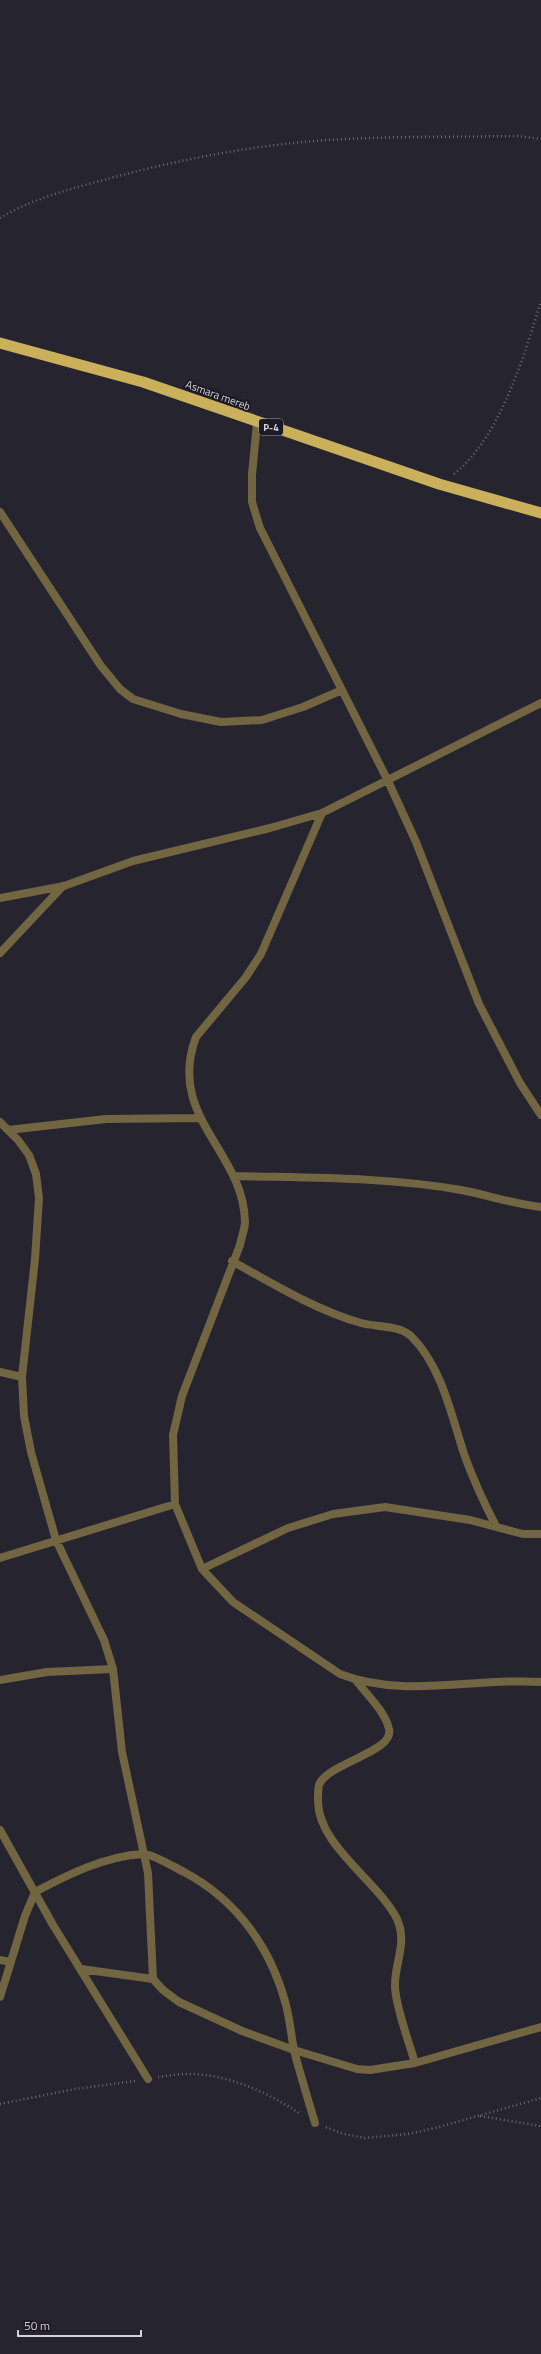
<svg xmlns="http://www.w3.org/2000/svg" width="541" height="2354" viewBox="0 0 541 2354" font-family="'Titillium Web',sans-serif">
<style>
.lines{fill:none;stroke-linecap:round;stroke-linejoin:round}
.path{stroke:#6c6a74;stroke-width:2.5;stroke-dasharray:1 3;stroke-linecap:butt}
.minor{stroke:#716542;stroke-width:8}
.trunk{stroke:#cbb05c;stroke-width:11}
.labels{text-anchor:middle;stroke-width:4;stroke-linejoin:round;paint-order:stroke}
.shield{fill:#1d1a26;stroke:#9c9aa3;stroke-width:1}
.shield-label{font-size:10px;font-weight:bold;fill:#d3d1d9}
.street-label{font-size:11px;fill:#d3d1d9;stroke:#1d1a26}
</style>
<rect width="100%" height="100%" fill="#26242f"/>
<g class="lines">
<!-- path -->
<path class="path" d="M0,218C33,198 74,188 111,178C181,159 255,145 328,140C391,136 455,137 518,136L541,139
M454,474C501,436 524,356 541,301
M158,2077C167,2076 177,2074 186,2074C225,2073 267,2092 299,2113
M0,2104L75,2089L135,2081
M480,2116L541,2126
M326,2127L344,2134L365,2138L408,2134L439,2127L541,2098"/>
<!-- minor -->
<path class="minor" d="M257,423L252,474V502L260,528L388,781L416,842L479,1004L520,1083L541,1115
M0,512L101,666L120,689L133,699L181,714L221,722L262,720L303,707L342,690
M322,813L261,954L246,977L196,1037C166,1117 244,1151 245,1222C245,1229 241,1238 240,1245L182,1396L173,1435L175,1504L202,1569L233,1602L340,1674C404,1699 475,1677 541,1682
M0,898L64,886L133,861L270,828L322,813L541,703
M0,953L63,886
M0,1122L18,1140L29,1155L36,1174L39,1198L35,1259L22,1377L24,1416L31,1452L56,1540L104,1640L113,1669L122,1752L148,1873L153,1979L163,1990L179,2002L242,2031L294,2050L357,2069L370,2070L415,2063L541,2027
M8,1130L106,1119L200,1118
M234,1176C310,1178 387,1177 461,1190C488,1195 513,1204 541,1207
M232,1261C273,1284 316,1310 361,1323C376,1327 399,1325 411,1336C442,1367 451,1414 464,1454C473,1479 484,1503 496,1526
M0,1372L22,1377
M0,1558L175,1504
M202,1569L288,1528L333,1514L385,1507L470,1520L523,1534H541
M355,1679C366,1694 385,1711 389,1729C395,1752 327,1763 319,1785C318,1789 318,1796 318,1800C317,1845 378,1881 397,1919C408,1943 394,1964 395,1987C396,2008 409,2042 415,2063
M0,1680L47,1672L113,1669
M0,1830L53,1925L148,2079
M0,1960L10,1962
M81,1969L153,1979
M0,1997L25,1916L35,1892C67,1875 105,1856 143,1854C151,1853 176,1868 184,1872C237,1900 271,1948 286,2005C290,2020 291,2035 294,2050C300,2074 308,2099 315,2123"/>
<!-- trunk -->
<path class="trunk" d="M0,343L143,382L439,484L541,513"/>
</g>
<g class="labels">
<!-- shield labels -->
<rect class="shield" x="259" y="419" width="24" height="16" rx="3"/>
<g class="shield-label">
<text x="271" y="431">P-4</text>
</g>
<!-- street labels -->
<g class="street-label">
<text transform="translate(218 395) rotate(20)" y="4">Asmara mereb</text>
</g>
</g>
<!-- scale -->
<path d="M18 2330v6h123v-6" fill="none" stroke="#d3d1d9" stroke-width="2"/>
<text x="24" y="2330" font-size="12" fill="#d3d1d9" stroke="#1d1a26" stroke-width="3" paint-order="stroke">50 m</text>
</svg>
